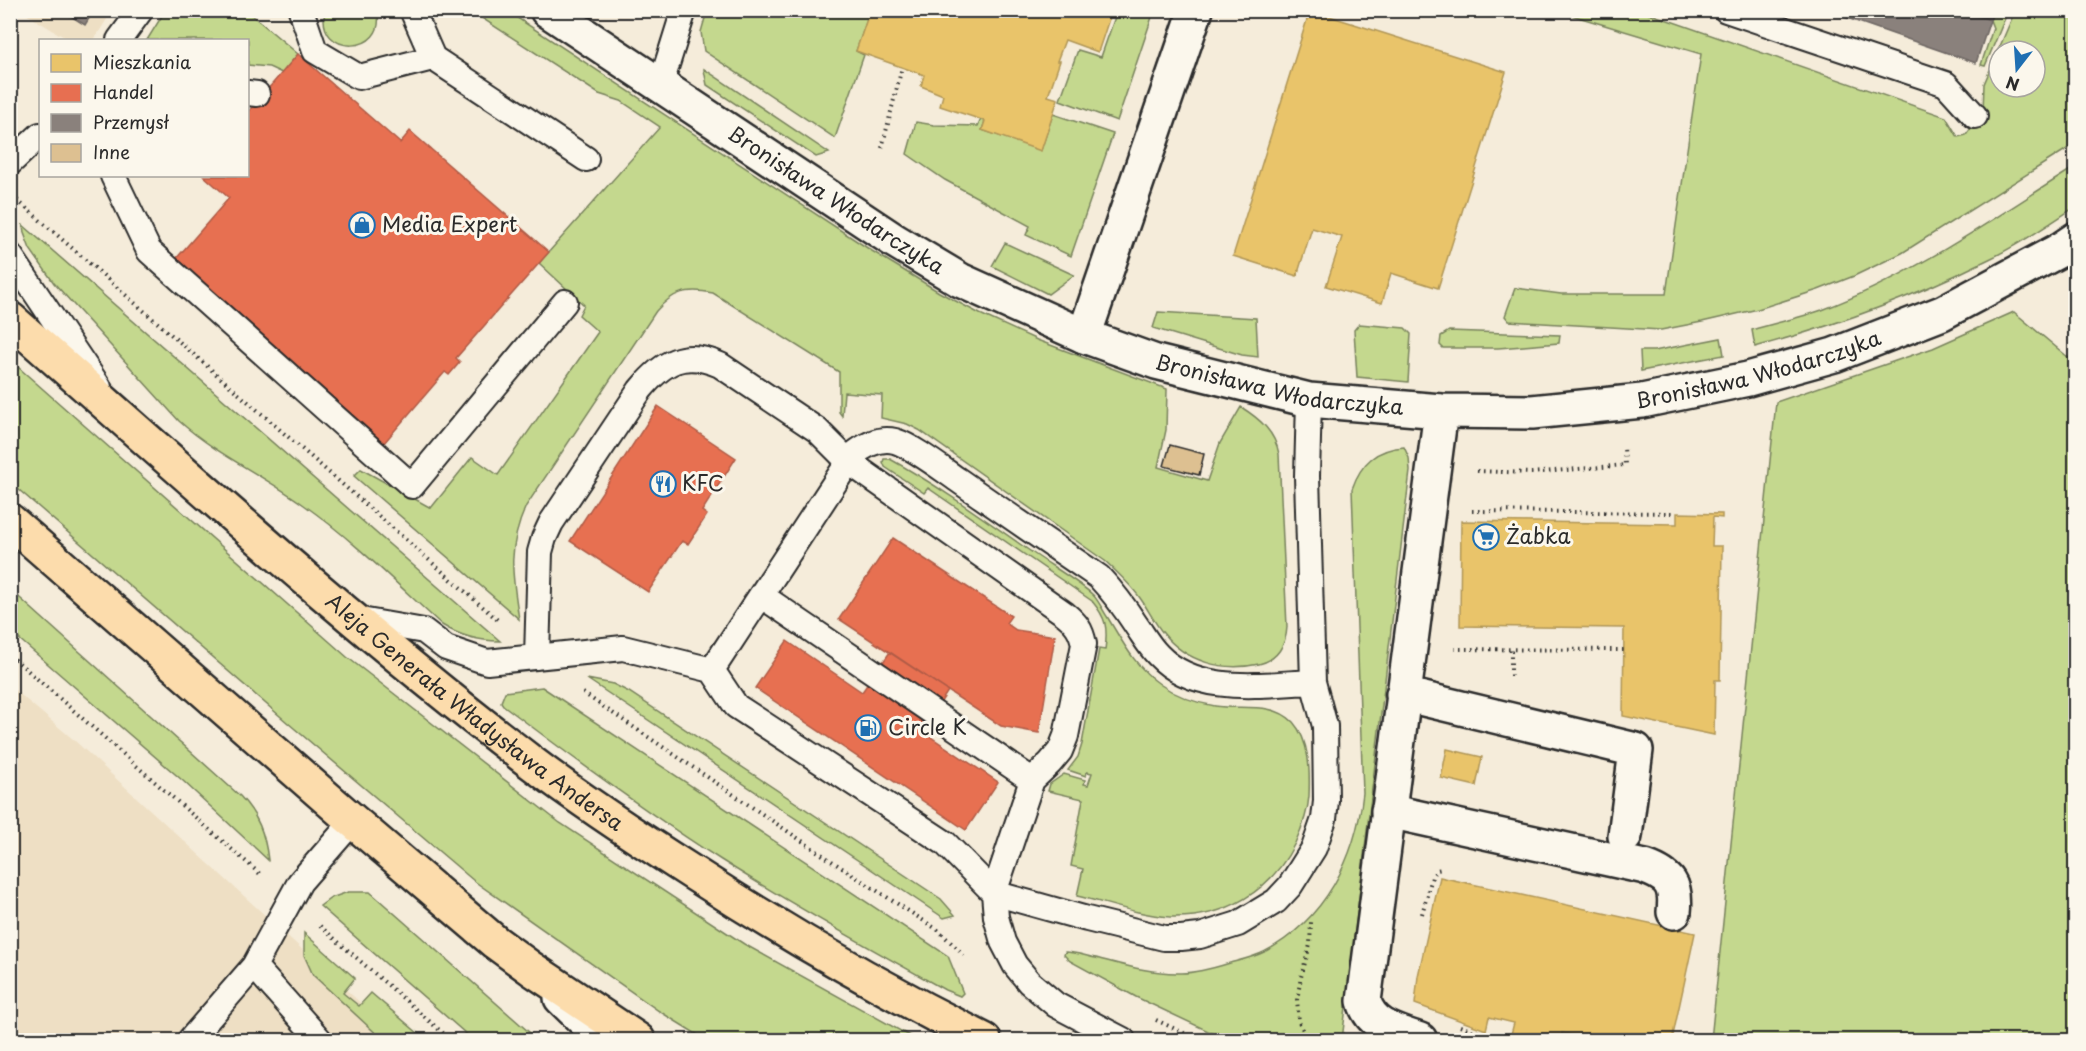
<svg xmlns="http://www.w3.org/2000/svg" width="2086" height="1051" viewBox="0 0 2086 1051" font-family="'Playpen Sans',sans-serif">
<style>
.built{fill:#eedfc4}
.green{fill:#c4d88e;stroke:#78825c;stroke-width:1.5;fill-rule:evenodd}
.homes{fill:#e9c46a;stroke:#b09657;stroke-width:1.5}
.shops{fill:#e76f51;stroke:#af5b46;stroke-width:1.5}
.industry{fill:#8a817c;stroke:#6e6764;stroke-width:1.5}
.building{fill:#ddc091;stroke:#2b2b2b;stroke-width:1.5}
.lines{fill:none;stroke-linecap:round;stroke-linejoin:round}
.lane-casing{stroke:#2b2b2b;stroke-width:28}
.street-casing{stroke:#2b2b2b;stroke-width:38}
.secondary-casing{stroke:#2b2b2b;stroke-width:38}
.primary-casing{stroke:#2b2b2b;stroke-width:38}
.path{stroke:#2b2b2b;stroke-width:4;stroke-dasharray:1.5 4.5;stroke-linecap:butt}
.lane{stroke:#fbf7ec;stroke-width:24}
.street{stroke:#fbf7ec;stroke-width:33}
.secondary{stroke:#fbf7ec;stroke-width:33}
.primary{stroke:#fcdcac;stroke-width:33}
.labels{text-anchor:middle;stroke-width:6;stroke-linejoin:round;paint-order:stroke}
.street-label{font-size:21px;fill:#2b2b2b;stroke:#fbf7ec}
.poi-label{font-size:21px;fill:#2b2b2b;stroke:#fbf7ec;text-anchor:start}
</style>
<rect width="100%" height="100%" fill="#f5ecda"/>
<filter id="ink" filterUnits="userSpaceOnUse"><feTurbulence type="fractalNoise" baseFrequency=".0167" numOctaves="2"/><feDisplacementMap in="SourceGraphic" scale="12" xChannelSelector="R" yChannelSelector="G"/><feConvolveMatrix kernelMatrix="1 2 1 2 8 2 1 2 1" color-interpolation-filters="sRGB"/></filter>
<g filter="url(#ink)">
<!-- built -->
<path class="built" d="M21,11H112L94,40H69Z
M10,686L74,740L401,1040H11Z"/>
<!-- green -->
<path class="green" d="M165,11H247L298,54L282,73L269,67L248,65V40H147Z
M325,11H377C389,55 315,58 325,11Z
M471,11H507L872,251L939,292L980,314L1037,340L1167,389L1166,430L1158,467L1207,481L1220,443L1241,407C1260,419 1275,432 1279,454L1287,627C1286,645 1277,660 1259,664C1223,672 1186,662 1163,633C1154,622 1148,609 1140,598C1130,584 1118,573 1105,561L919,430L907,424L881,418L882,395L844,392L842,416L839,412V372L713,293C687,288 674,291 656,311L526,506C507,549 512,574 519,619L354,476L361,469L431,508L472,457L498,475L598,332L579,315L584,305L539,263L660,127L621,101L599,94Z
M707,11H870L856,51L864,55L835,138L704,51L701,32Z
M1117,11H1154L1117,121L1060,100L1078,50L1101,57Z
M1558,11H1642L1946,117L1958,137L1966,135L1983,112L1984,84L2015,11H2075V144L1902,253L1854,276L1818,290L1758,309L1702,322L1661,330L1509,321L1505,316L1515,288L1561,294H1666L1701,54ZM1999,51H2035V87H1999Z
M1994,11H2008L1985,66L1981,65L1993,28L1990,20Z
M704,70V69L829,153L816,157L707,85Z
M1053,114L1113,134L1071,256L1026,235L1030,226L945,180L907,154L916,122L934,125L978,126L981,119L985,121L982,130L1041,150Z
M2075,167V207C2045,227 2014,248 1981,263C1909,299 1834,326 1755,347L1752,330C1775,323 1799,318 1822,310C1913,276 1994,218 2075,167Z
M23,225L500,641C479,641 460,636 442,625C398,585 352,539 304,505C263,475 217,455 179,421L54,283L30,249L24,233Z
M1005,243L1074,275L1048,294L992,266Z
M1158,312L1256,318L1258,357L1242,355L1153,328Z
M2014,312L2075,363V1040H1711L1776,402L1933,348Z
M1359,324L1405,328L1411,334L1408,382L1357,377L1354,330Z
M1449,331L1560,335L1559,343L1498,348H1443L1440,345L1441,336Z
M1721,338L1724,355L1641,371L1640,351H1654Z
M10,360L347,657L560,823L744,944L917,1040H706L659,1011L474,881L288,723L11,483Z
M1404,447L1409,458L1410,471L1342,1040H1227L1136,997L1070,961L1064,955L1065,952C1075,952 1086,956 1096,958C1123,965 1152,974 1181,973C1197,973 1214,968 1230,963C1241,960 1254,957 1264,952C1325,920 1356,858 1363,793L1352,489C1361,463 1376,449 1404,447Z
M884,459H890C939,486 984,519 1030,551C1048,564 1078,581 1093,595C1099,601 1103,611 1108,618C1123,643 1136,668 1161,685C1177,696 1196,703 1215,706C1241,710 1273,701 1293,722C1310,741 1310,772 1309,796C1308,812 1302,828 1295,843C1271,892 1224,919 1170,917C1139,915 1107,903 1077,896L1083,869L1071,866L1083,799L1048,791L1050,784L1064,774L1085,780L1084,784L1088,785L1092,773L1087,772L1086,776L1068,770L1078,757L1082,744L1099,649L1105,650C1108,627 1106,618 1092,601L928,488L924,493L885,467L883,462Z
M11,590L240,796C258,815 265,834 268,860L182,780L11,632Z
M587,679L613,684L629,692L941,899L955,915L944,918Z
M542,687L948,956L963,993L960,996L945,990C869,948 794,906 721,860C646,812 574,759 503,705L501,702L505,692Z
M348,892H370L538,1040H473L320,906L331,898Z
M304,933L355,978L343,993L359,1006L371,993L426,1040H383L313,975L304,955Z"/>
<!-- homes -->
<path class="homes" d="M870,10H1112L1098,52L1065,40L1057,61H1060L1048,96L1058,99L1041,151L982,130L985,121L940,106L943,95L921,86L924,75L856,51Z
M1310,10L1506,72L1438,288L1391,273L1382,303L1326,286L1342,237L1312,228L1297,276L1233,256Z
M1677,513L1722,514V518L1713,517L1712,546H1722L1720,680H1715L1714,735L1623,716L1624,628L1460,626L1461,521L1677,524Z
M1447,749L1482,757L1476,786L1441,778Z
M1440,877L1695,933L1672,1040H1595L1562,1033L1561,1040L1542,1037L1541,1040H1516L1510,1038L1514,1023L1489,1017L1486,1030L1415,1004L1418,976Z"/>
<!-- shops -->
<path class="shops" d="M298,54L400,143L410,131L549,252L456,358L460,362L449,375L445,372L384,443L175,260L229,198L204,176H248V112Z
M658,406L736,458L702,511L707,515L688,544L682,541L648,592L570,541Z
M893,538L1011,616L1006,623L1016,630L1055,636L1039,733L1001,726L839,619Z
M787,641L862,692L890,652L948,691L922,731L998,782L966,830L755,688Z"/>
<!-- industry -->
<path class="industry" d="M61,10H94L85,25Z
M1824,10H1962L1990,20L1976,63Z
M1962,10H1994L1990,20Z"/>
<!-- building -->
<path class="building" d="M1170,445L1204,454L1199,475L1164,466Z"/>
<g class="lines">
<!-- lane casing -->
<g class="lane-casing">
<path id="lane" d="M301,10L315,51L359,77L433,58L586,159
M412,10L433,58
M1726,10L1946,84L1975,116
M119,40L141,10
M660,87L684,10
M248,93L257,94
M10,163L40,135
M113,176L149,251L412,486L565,302
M10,255L99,387
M762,596L1032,780
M355,619L424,631L446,648L487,662L623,648L712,670L736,706L945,843L994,893L1087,919L1164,938H1181L1200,936L1238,924L1276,901L1290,886L1314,848L1324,819L1326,801L1325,726L1313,682L1307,476L1309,400
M537,657L540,552L544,538L551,523L640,390C663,362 684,349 720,365L817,430L849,462L1065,614C1076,623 1081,629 1084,644L1066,736L1060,751L1050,763L1032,780L994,893L996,917L1003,942L1015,965L1029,982L1056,1005L1123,1040
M712,670L853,455C865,445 879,437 895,441C912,446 942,469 958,480C1005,513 1052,545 1099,577C1113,592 1125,608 1136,625C1143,635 1149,646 1158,655C1197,696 1263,684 1313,682
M254,966L320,1040
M190,1040L254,966L300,882L353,821"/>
</g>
<!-- street casing -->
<g class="street-casing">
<g id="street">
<path id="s1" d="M547,10L895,241L960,280L1084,336L1156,362L1309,400L1441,411L1532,412L1642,401L1748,379L1834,355L1942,313L2058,251L2076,239"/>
<path d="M1084,336L1196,10"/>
<path d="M1403,694L1636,750L1625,836"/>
<path d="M1388,811L1645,867C1670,876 1677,885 1674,912"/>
<path d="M1420,1040C1398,1032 1371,1027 1364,1001L1441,411"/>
</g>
</g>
<!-- secondary casing -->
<g class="secondary-casing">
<path id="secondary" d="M561,998L604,1040"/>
</g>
<!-- primary casing -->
<g class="primary-casing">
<g id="primary">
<path id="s2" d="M10,319C182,470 350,624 532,763C583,802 638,838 693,873C787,934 884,990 984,1040"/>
<path d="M10,521L353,821L495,942L532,969L638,1040"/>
</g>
</g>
<!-- path -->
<path class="path" d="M882,148L902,67
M17,200L500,622
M1477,471L1531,473L1625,465L1624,447
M1472,511L1674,513
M1454,649L1624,650
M10,655L260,874
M1511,676V649
M583,693L848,872L938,930L964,955
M1422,914L1432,877L1437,870L1442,869
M320,926L451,1040
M1156,1020L1199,1040
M1460,1026L1498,1040
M1308,1040L1299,1022L1297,1000L1301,977L1310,945L1311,922"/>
<!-- lane -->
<use href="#lane" class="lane"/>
<!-- street -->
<use href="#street" class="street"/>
<!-- secondary -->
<use href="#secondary" class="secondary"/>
<!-- primary -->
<use href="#primary" class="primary"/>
</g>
</g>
<!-- icons -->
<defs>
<g id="shop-ring" transform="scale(1.35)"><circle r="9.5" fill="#fbf7ec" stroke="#1f6fb2" stroke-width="1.5"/><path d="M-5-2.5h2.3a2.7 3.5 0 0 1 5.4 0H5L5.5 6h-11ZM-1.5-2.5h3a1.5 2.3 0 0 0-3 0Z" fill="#1f6fb2"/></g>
<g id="restaurant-ring" transform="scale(1.35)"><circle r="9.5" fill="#fbf7ec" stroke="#1f6fb2" stroke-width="1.5"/><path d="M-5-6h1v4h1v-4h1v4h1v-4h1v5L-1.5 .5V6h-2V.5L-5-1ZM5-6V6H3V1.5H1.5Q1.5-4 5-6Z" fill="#1f6fb2"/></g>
<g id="supermarket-ring" transform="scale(1.35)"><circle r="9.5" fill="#fbf7ec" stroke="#1f6fb2" stroke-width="1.5"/><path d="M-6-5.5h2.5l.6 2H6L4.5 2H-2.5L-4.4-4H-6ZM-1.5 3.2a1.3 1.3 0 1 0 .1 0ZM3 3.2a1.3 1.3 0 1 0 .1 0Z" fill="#1f6fb2"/></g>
<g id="fuel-ring" transform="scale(1.35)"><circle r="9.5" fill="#fbf7ec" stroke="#1f6fb2" stroke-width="1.5"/><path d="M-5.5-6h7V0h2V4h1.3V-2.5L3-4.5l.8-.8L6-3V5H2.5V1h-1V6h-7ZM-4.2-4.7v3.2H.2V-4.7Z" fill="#1f6fb2"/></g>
</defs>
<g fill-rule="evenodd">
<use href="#shop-ring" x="362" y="225"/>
<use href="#restaurant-ring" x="663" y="484"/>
<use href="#supermarket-ring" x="1486" y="537"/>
<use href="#fuel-ring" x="868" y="728"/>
</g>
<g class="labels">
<!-- street labels -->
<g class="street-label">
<text dy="7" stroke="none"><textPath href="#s1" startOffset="346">Bronisława Włodarczyka</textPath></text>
<text dy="7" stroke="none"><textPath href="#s1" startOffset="1318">Bronisława Włodarczyka</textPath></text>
<text dy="7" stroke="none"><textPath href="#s1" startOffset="832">Bronisława Włodarczyka</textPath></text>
<text dy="7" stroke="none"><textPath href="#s2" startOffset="609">Aleja Generała Władysława Andersa</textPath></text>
</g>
<!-- poi labels -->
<g class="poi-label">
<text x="382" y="232">Media Expert</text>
<text x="682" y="491">KFC</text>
<text x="1506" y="544">Żabka</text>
<text x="888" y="735">Circle K</text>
</g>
</g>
<!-- margin -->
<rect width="2086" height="1051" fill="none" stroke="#fbf7ec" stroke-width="36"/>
<rect x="18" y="18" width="2050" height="1015" fill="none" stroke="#2b2b2b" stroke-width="2" filter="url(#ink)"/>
<!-- legend -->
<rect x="39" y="39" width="210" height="138" fill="#fbf7ec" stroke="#a8a59f" stroke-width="1.5"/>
<rect x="51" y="54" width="30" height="18" fill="#e9c46a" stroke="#a8a59f" stroke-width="1.5"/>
<text x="93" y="69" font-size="18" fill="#2b2b2b">Mieszkania</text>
<rect x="51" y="84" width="30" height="18" fill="#e76f51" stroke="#a8a59f" stroke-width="1.5"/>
<text x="93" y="99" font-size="18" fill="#2b2b2b">Handel</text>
<rect x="51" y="114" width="30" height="18" fill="#8a817c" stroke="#a8a59f" stroke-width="1.5"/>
<text x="93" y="129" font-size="18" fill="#2b2b2b">Przemysł</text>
<rect x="51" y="144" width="30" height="18" fill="#ddc091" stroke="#a8a59f" stroke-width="1.5"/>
<text x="93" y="159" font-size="18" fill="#2b2b2b">Inne</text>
<!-- north arrow -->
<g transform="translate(2017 69) rotate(197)"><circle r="28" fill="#fbf7ec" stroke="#a8a59f" stroke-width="1.5"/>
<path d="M0-4.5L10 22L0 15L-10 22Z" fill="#1f6fb2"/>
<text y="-9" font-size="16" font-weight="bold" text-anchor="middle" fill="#2b2b2b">N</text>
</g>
</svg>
